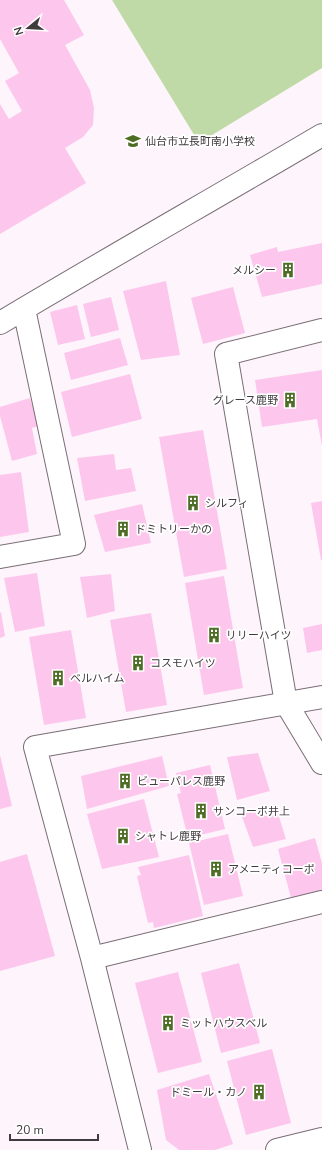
<svg xmlns="http://www.w3.org/2000/svg" width="322" height="1150" viewBox="0 0 322 1150" font-family="'Nunito Sans','Noto Sans JP',sans-serif">
<style>
.green{fill:#c0daa7}
.building{fill:#fdc7ed}
.lines{fill:none;stroke-linecap:round;stroke-linejoin:round}
.minor-casing{stroke:#796e75;stroke-width:24}
.minor{stroke:#fff;stroke-width:22}
.labels{text-anchor:middle;stroke-width:3.5;stroke-linejoin:round;paint-order:stroke}
.poi-label{font-size:11px;fill:#3f3a3e;stroke:#fff;text-anchor:start}
</style>
<rect width="100%" height="100%" fill="#fef4fb"/>
<!-- green -->
<path class="green" d="M112,0H322V68L199,143Z"/>
<!-- building -->
<path class="building" d="M0,0H64L84,35L65,45L90,90L94,108L93,125L83,137L65,148L86,183L0,234V104L9,119L22,111L5,81L19,73L0,39Z
M322,243V284L262,297L250,255L277,247L278,252Z
M166,281L180,355L141,360L123,291Z
M233,287L245,333L203,344L191,298Z
M111,297L119,330L91,337L83,304Z
M77,305L85,339L58,345L50,312Z
M120,338L128,365L71,380L64,353Z
M322,370V446L317,419L262,427L255,380Z
M130,374L142,419L72,437L61,392Z
M30,398L39,426L32,428L37,454L12,461L0,416V407Z
M203,430L227,569L184,577L159,437Z
M114,454L116,470L131,468L136,491L85,501L77,458Z
M21,472L29,532L0,537V475Z
M322,501V560H321L311,503Z
M142,504L151,543L105,552L94,515Z
M37,573L45,626L15,632L4,578Z
M111,574L115,611L87,618L80,577Z
M224,576L243,688L204,695L185,583Z
M1,612L5,636L0,638V613Z
M151,613L167,705L126,712L110,620Z
M322,624V650L307,653L303,628Z
M71,630L86,718L44,725L29,637Z
M258,753L270,791L237,800L227,757Z
M0,755L12,806L0,809Z
M162,756L169,786L87,809L81,776Z
M210,765L225,829L188,838L177,794L181,793L176,773Z
M144,799L159,857L102,869L87,814Z
M275,804L286,839L253,847L241,814Z
M228,834L243,896L204,905L189,843Z
M315,838L322,863V890L291,898L278,849Z
M27,854L55,956L0,971V862Z
M189,855L203,916L154,928L153,922L148,923L137,876L141,875L138,867Z
M239,963L260,1043L221,1053L201,973Z
M178,972L202,1062L158,1073L135,983Z
M272,1049L291,1123L246,1135L227,1061Z
M209,1074L233,1144L215,1150H179L166,1140L157,1090Z"/>
<g class="lines">
<!-- minor casing -->
<g class="minor-casing">
<path id="minor" d="M0,323C107,259 215,198 322,135
M322,330L226,354L286,703L322,763
M0,557L74,544L24,309
M92,958L322,902
M140,1150L92,958L35,747L322,697
M277,1150L322,1139"/>
</g>
<!-- minor -->
<use href="#minor" class="minor"/>
</g>
<!-- icons -->
<defs>
<g id="school-bare" transform="scale(1.2)"><path d="M0-5L7-2L0 1L-7-2ZM-4 1L0 2.5L4 1V4Q0 6-4 4Z" fill="#4d6d24" stroke="#fff" stroke-width="2.5" paint-order="stroke"/></g>
<g id="building-bare" transform="scale(1.2)"><path d="M-4-6H4V6H1V3H-1V6H-4ZM-2.5-4.3h1.7v1.8h-1.7ZM.8-4.3h1.7v1.8H.8ZM-2.5-1h1.7V.8h-1.7ZM.8-1h1.7V.8H.8Z" fill="#4d6d24" stroke="#fff" stroke-width="2.5" paint-order="stroke"/></g>
</defs>
<g fill-rule="evenodd">
<use href="#school-bare" x="133" y="141"/>
<use href="#building-bare" x="288" y="270"/>
<use href="#building-bare" x="290" y="400"/>
<use href="#building-bare" x="193" y="503"/>
<use href="#building-bare" x="123" y="529"/>
<use href="#building-bare" x="214" y="635"/>
<use href="#building-bare" x="138" y="663"/>
<use href="#building-bare" x="58" y="678"/>
<use href="#building-bare" x="125" y="781"/>
<use href="#building-bare" x="201" y="811"/>
<use href="#building-bare" x="123" y="836"/>
<use href="#building-bare" x="216" y="869"/>
<use href="#building-bare" x="168" y="1023"/>
<use href="#building-bare" x="259" y="1092"/>
</g>
<g class="labels">
<!-- poi labels -->
<g class="poi-label">
<text x="145" y="145">仙台市立長町南小学校</text>
<text x="276" y="274" text-anchor="end">メルシー</text>
<text x="278" y="404" text-anchor="end">グレース鹿野</text>
<text x="205" y="507">シルフィ</text>
<text x="135" y="533">ドミトリーかの</text>
<text x="226" y="639">リリーハイツ</text>
<text x="150" y="667">コスモハイツ</text>
<text x="70" y="682">ベルハイム</text>
<text x="137" y="785">ビューパレス鹿野</text>
<text x="213" y="815">サンコーポ井上</text>
<text x="135" y="840">シャトレ鹿野</text>
<text x="228" y="873">アメニティコーポ</text>
<text x="180" y="1027">ミットハウスベル</text>
<text x="247" y="1096" text-anchor="end">ドミール・カノ</text>
</g>
</g>
<!-- north arrow -->
<g transform="translate(28 28) rotate(252)" stroke="#ffffff" stroke-width="3" paint-order="stroke">
<path d="M0-3L7 15L0 10L-7 15Z" fill="#3f3a3e"/>
<text y="-6" font-size="11" font-weight="bold" text-anchor="middle" fill="#3f3a3e">N</text>
</g>
<!-- scale -->
<path d="M10 1134v6h88v-6" fill="none" stroke="#3f3a3e" stroke-width="2"/>
<text x="16" y="1134" font-size="12" fill="#3f3a3e" stroke="#ffffff" stroke-width="3" paint-order="stroke">20 m</text>
</svg>
